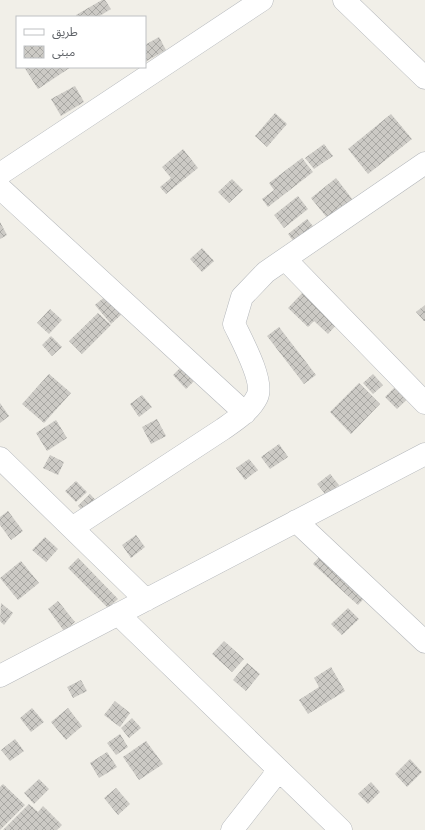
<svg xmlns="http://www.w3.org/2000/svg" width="425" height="830" viewBox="0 0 425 830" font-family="'Fira Sans Condensed','Noto Sans Arabic',sans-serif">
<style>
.building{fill:url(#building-cross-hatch)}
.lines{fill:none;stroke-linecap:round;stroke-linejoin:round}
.street-casing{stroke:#b5b8bc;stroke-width:23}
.street{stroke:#fff;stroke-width:22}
</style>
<defs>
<pattern id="building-cross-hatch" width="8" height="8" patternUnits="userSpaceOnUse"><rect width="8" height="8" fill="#cccac5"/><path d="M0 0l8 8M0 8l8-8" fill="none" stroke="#a9a8a4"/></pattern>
</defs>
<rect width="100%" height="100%" fill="#f1efe8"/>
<!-- building -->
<path class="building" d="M102,0H105L111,9L98,17H77L76,15Z
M159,37L166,50L145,62V45Z
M24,67H71L38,89Z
M75,86L84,102L61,116L51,99Z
M275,113L287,124L267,147L255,136Z
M391,114L412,139L368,174L348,149Z
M324,144L333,156L314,169L305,158Z
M183,149L198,168L166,194L160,187L171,178L162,167Z
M302,158L313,172L268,207L262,199L274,190L269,183Z
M336,178L353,200L328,219L311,198Z
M232,179L243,190L229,203L218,192Z
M298,196L308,209L284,228L274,215Z
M307,219L317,231L298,247L288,234Z
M0,222L7,235L0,239Z
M202,248L214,261L202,272L190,259Z
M306,289L340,321L328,334L314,321L308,327L288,308Z
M107,295L123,313L111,324L95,305Z
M425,305V321H424L416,312Z
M50,309L62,320L49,334L37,323Z
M98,313L111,325L82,354L69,341Z
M279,327L316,375L304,384L267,336Z
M51,336L62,347L52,356L42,345Z
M183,365L197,378L186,389L173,375Z
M49,374L71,393L44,423L22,404Z
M373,374L383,385L373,394L363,383Z
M402,380L415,392L397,409L385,397Z
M359,383L380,404L351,434L330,412Z
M142,395L152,407L139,417L130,404Z
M0,403L9,416L0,423Z
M157,419L166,436L151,444L142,427Z
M56,420L67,438L47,451L36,433Z
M279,444L288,457L270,469L261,457Z
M50,455L64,462L58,475L43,468Z
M249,459L258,470L245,480L236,468Z
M330,474L339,485L326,495L317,484Z
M76,481L87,492L76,502L65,491Z
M90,494L101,506L89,518L78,506Z
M8,511L23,531L11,540L0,525V517Z
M136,535L145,547L131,558L122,545Z
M45,537L58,549L46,562L32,550Z
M324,552L369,593L358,605L313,564Z
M78,558L118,599L108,608L68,568Z
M21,561L39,583L18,600L0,578Z
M58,601L75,622L64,631L48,609Z
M1,603L13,613L4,625L0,621Z
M348,608L359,619L342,635L331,624Z
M224,641L244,659L232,672L212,654Z
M247,663L260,674L246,691L233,680Z
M331,667L345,691L308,714L299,700L319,687L314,678Z
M81,680L87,691L73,698L67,687Z
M115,701L130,713L120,727L104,715Z
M32,708L44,722L31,732L20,718Z
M68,708L82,726L66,740L51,722Z
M132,718L141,728L129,738L121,728Z
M120,734L128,747L116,755L107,743Z
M15,739L24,751L10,761L1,750Z
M146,741L163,764L139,780L123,757Z
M107,752L117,767L99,778L90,763Z
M410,759L422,772L407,787L395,774Z
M39,779L49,789L34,804L24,793Z
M371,782L380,792L368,804L358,794Z
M3,784L25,805L0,830V787Z
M116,788L130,804L118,815L104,798Z
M29,804L38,812L43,806L62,825L57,830H3Z"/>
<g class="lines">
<!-- street casing -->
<g class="street-casing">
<path id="street" d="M344,0L425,78
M0,174L262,0
M0,188L245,413
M285,259L425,403
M0,458L146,600
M296,521L425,642
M72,528L223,429C236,420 250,411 257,397C265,382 241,339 234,324L242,297L266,272L425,163
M118,614L341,830
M0,676L425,454
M232,830L279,770"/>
</g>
<!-- street -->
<use href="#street" class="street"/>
</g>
<!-- legend -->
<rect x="16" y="16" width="130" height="52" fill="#ffffff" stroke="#bfc1c3"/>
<rect x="24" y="29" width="20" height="6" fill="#ffffff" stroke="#bfc1c3"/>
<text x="52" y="36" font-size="12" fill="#5f6368">طريق</text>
<rect x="24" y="46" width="20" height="12" fill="url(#building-cross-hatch)" stroke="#bfc1c3"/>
<text x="52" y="56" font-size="12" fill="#5f6368">مبنى</text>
</svg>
